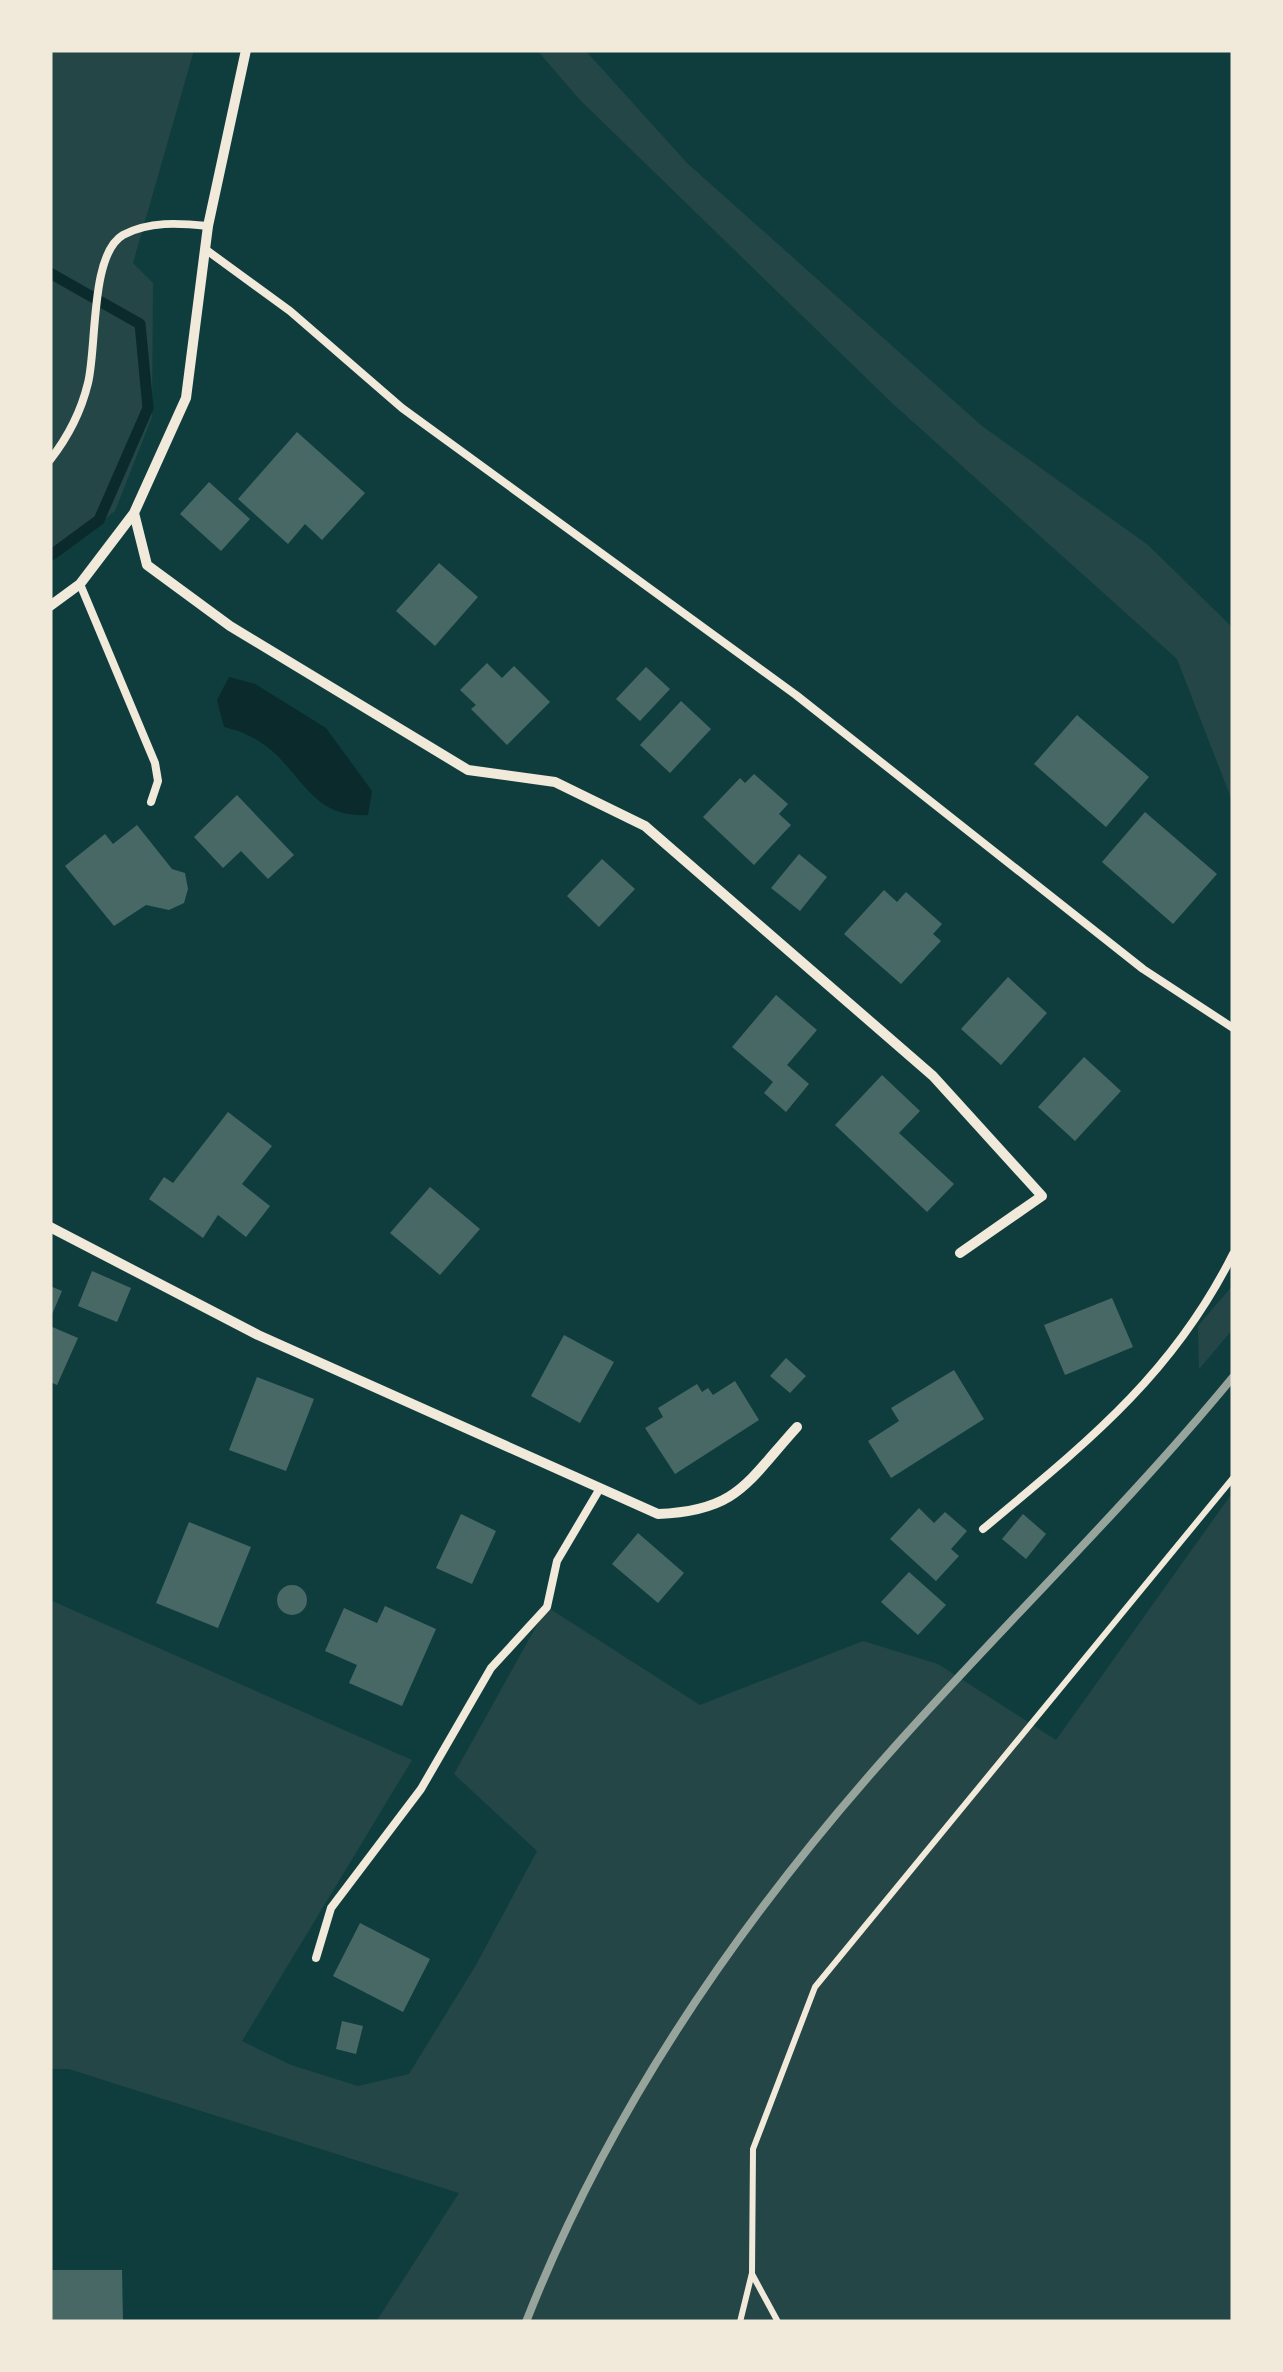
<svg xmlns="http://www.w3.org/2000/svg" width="1283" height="2372" viewBox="0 0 1283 2372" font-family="'Sofia Sans Condensed',sans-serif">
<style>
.green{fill:#244646}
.water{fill:#0a2a2b}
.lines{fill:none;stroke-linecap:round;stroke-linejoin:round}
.stream{stroke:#0a2a2b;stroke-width:11}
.building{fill:#486865}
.path{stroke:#f1e9da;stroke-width:6}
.service{stroke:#f1e9da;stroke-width:8}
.minor{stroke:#f1e9da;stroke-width:10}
.rail{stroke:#97a49c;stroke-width:8}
</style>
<rect width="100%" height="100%" fill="#0f3d3e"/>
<!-- green -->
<path class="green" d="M50,50H194L133,263L153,283L152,417L115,511L50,563Z
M537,50H585L687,163L982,426L1148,545L1233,628V803L1177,659L892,403L579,99Z
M1233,1285V1329L1199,1369L1198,1326Z
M1233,1492V2322H376L459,2193L69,2069H50V1600L412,1760L242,2041L291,2065L358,2086L409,2074L476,1965L537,1851L454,1774L547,1607L700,1705L863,1641L938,1664L1056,1740Z"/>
<!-- water -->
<path class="water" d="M229,677L255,684L326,728L372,791L368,815C295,819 303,745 224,727L217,700Z"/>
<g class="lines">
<!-- stream -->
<path class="stream" d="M50,273L140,324L148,408L99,520L50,556"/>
</g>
<!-- building -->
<path class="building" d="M297,432L365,493L322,540L305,524L288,544L238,499Z
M209,482L250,519L221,551L180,514Z
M439,563L478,597L435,646L396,611Z
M487,663L502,678L514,666L550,702L507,745L471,709L476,705L460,690Z
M646,667L670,689L640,721L616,699Z
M681,701L711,729L670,773L640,745Z
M1077,715L1149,777L1106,827L1034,764Z
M754,774L788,804L779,814L791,825L754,865L703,817L740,778L745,783Z
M237,795L294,855L268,879L241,851L223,868L194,837Z
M1145,812L1217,874L1173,924L1102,862Z
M137,825L172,869L185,873L188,889L184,903L169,910L146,905L114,926L65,866L105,834L113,844Z
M799,854L827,877L800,911L771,888Z
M602,859L635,889L599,927L567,896Z
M884,890L897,902L906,892L942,924L933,934L941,941L901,984L844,934Z
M1008,977L1047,1013L1001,1065L961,1029Z
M776,995L817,1030L787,1065L809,1084L786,1112L764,1093L773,1082L732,1047Z
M1084,1057L1121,1091L1075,1141L1038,1107Z
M882,1075L920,1111L899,1133L954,1184L927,1212L835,1125Z
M228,1112L272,1146L242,1184L270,1206L246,1237L218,1215L203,1238L149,1199L164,1177L173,1183Z
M430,1187L480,1229L440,1275L390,1233Z
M92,1271L131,1288L117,1322L78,1306Z
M50,1286L62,1291L50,1319Z
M1112,1298L1133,1347L1065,1375L1044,1325Z
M50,1326L78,1338L57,1385L50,1382Z
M564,1335L614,1362L580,1423L531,1396Z
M786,1358L806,1376L790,1393L770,1376Z
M954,1370L984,1419L891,1478L868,1441L899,1421L891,1408Z
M257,1377L314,1399L286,1471L229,1450Z
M735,1381L759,1420L675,1474L645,1428L663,1417L658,1408L697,1384L702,1392L708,1388L713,1395Z
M919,1508L934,1523L945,1512L967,1531L951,1549L959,1556L936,1581L890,1539Z
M461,1514L496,1531L472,1584L436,1568Z
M1023,1514L1046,1534L1026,1559L1002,1539Z
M189,1522L251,1547L218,1628L156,1603Z
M638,1533L684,1573L658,1603L612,1564Z
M909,1572L946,1605L918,1635L881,1602Z
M277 1600a15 15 0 1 1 30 0a15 15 0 1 1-30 0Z
M385,1606L436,1629L402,1706L349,1683L357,1665L325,1651L344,1608L377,1623Z
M360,1923L430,1959L403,2012L333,1976Z
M342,2021L363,2026L356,2054L336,2049Z
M52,2270H122L123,2322H52Z"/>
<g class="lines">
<!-- path -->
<path class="path" d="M752,2274L778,2322
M740,2322L752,2273L753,2149L815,1987L1233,1478"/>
<!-- service -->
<path class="service" d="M205,249L290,311L402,408L796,695L1143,969L1233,1028
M50,460C68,437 81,412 88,383C97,347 90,254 123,235C149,221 179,223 208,226
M80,584L155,763L158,781L151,802
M983,1529C1085,1444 1172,1376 1233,1254
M316,1958L331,1908L421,1789L491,1668L547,1607L557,1561L599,1490"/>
<!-- minor -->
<path class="minor" d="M134,513L147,565L230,626L468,770L555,782L645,826L933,1076L1042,1196L960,1253
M50,606L80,584L134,513L186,398L208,226L246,50
M50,1227L258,1335L658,1514C738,1511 747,1482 797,1427"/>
<!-- rail -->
<path class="rail" d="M526,2322C609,2110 740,1920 891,1751C1003,1625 1126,1507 1233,1377"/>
</g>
<!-- border -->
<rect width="1283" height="2372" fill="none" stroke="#f1e9da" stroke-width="105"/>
</svg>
